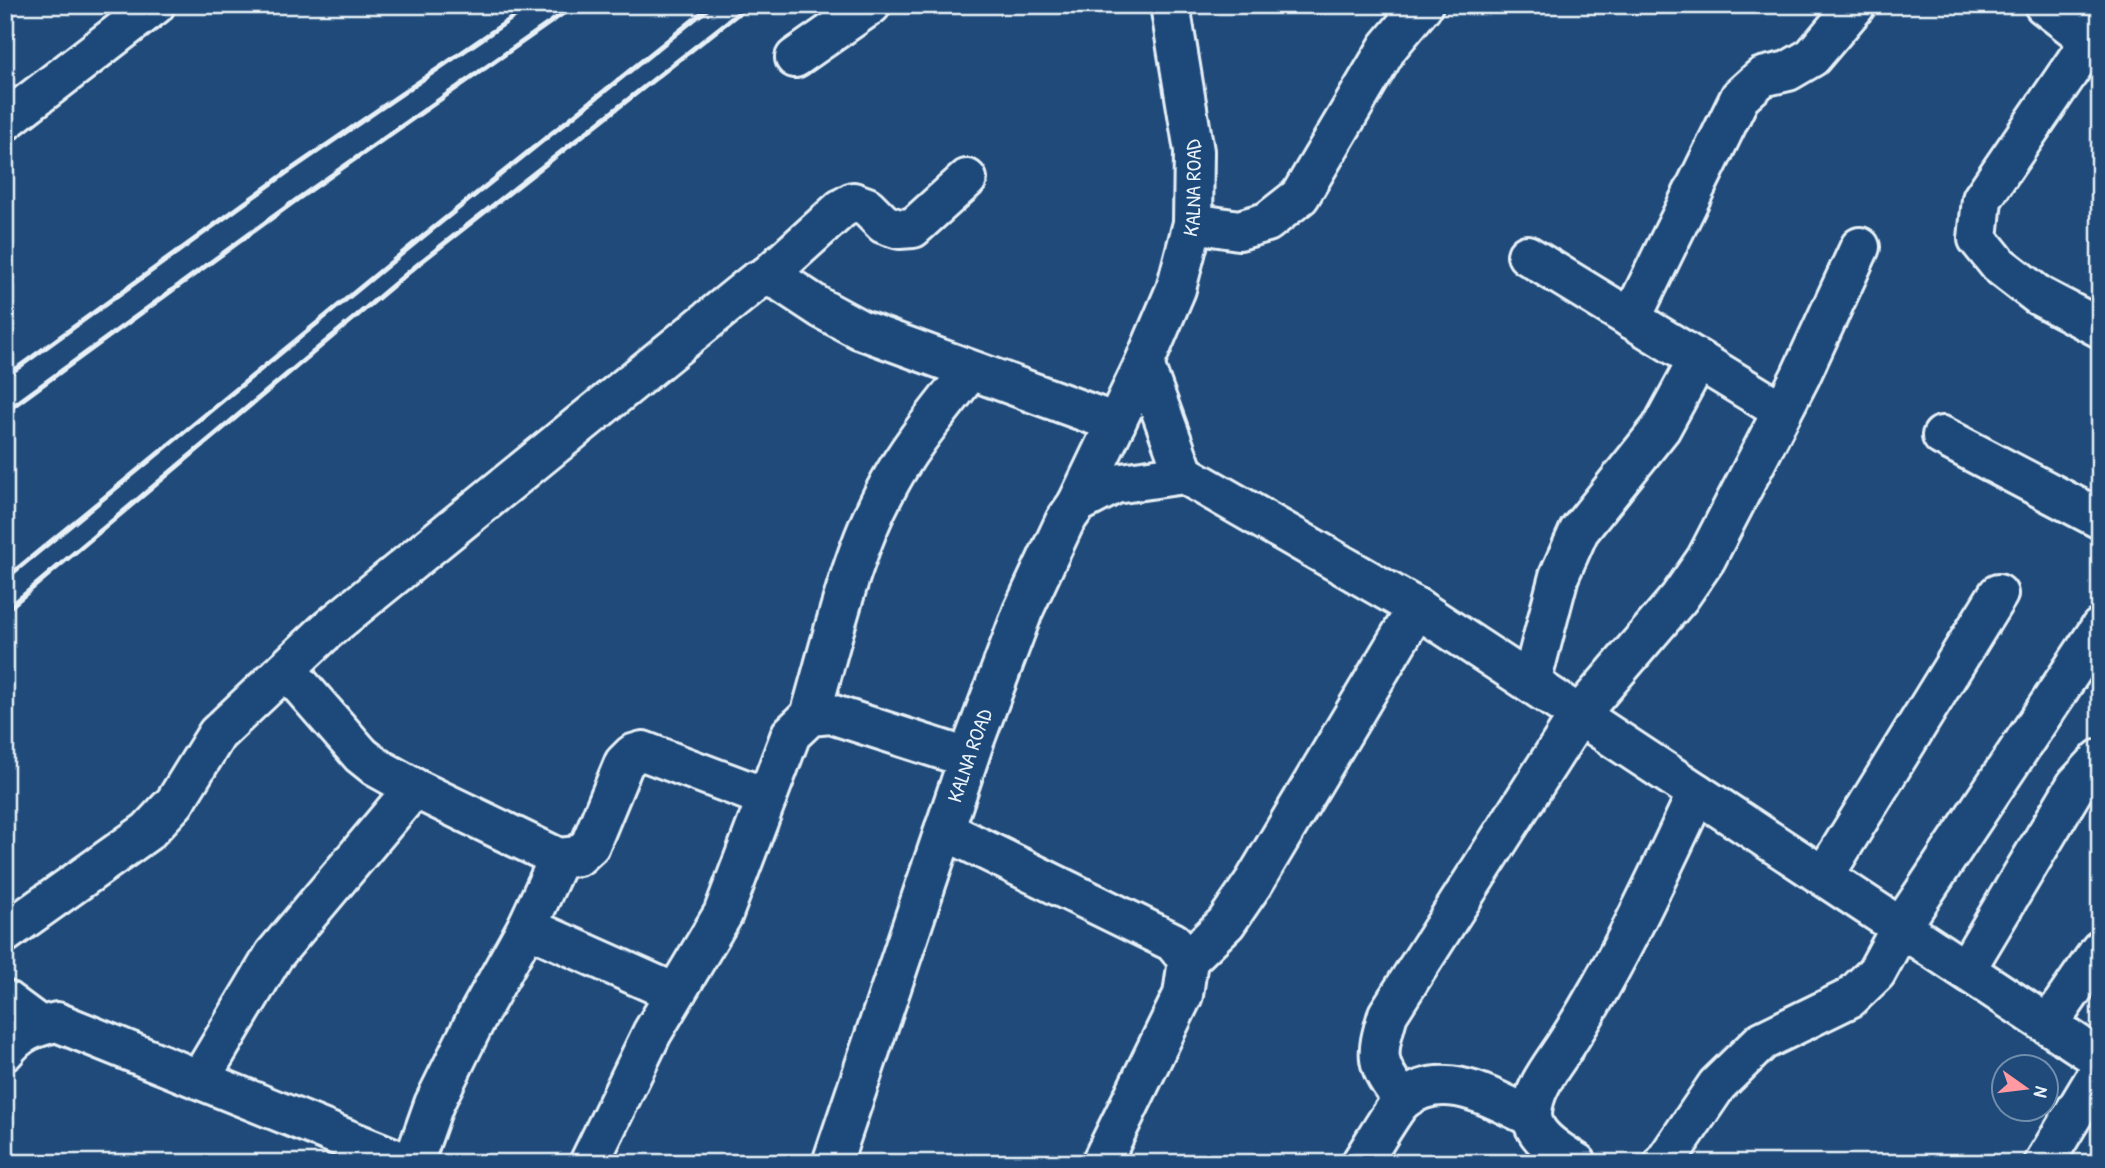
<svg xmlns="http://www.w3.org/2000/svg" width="2105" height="1168" viewBox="0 0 2105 1168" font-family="'Patrick Hand',sans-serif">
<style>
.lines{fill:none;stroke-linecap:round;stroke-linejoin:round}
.minor-casing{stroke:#e8f1f8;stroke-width:44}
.major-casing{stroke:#e8f1f8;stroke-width:44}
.minor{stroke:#1f4a7a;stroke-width:38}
.major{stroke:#1f4a7a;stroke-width:38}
.rail{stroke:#e8f1f8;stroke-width:5}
.labels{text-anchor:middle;stroke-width:7;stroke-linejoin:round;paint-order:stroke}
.street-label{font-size:21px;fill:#e8f1f8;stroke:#1f4a7a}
</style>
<rect width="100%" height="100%" fill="#1f4a7a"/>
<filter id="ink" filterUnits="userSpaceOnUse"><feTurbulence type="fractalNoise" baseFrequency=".0143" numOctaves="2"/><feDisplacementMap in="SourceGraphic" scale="14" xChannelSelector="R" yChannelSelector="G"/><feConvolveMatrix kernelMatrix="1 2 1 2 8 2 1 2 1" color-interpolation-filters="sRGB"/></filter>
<g filter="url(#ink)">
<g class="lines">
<!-- minor casing -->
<g class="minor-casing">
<g id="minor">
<path d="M2044,5L2091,41"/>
<path d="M2100,26L1982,199L1978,239L1999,265L2039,296L2100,328"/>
<path d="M795,58L871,5"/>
<path d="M5,121L155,5"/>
<path d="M1193,223L1239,230L1267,222L1300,196L1388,47L1423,5"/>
<path d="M1527,255L1782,411"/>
<path d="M767,276L841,209L853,202L867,207L884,224L899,229L913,228L967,179"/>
<path d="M1631,319L1740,97L1762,77L1788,71L1812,57L1856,5"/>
<path d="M1144,364L1184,474"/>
<path d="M1942,436L2100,519"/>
<path id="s1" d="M1077,504L1144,364L1176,289L1193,223L1194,151L1170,5"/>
<path d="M286,669L361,755L376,767L414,788L559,858L578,856L590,845L624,763L633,754L643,751L767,798"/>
<path d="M1531,683L1559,576L1579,531L1661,428L1698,360"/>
<path d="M810,716C832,641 851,552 889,484C911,443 942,408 970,371"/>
<path d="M944,830L1173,942L1188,960L1183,995L1101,1163"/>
<path d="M1824,876L1998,594"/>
<path d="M527,927L675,993"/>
<path d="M5,933L148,831L175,802L217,734L326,631L755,282L767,276L781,282L822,309L859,329L1116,423"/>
<path d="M1188,960L1226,923L1254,882L1417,608"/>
<path d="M1966,969L2076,785L2100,759"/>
<path d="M5,1000L40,1026"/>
<path d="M2049,1024L2100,950"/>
<path d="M5,1051C19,1032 34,1027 57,1022L406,1163"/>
<path d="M200,1079L274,955L414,788"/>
<path d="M1403,1100C1375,1063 1375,1058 1388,1014L1579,715L1679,598L1706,559L1800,377L1860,247"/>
<path d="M413,1163L434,1104L476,1019L527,927L559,858"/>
<path d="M589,1163L652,1033L723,914L791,734L810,716L831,714L968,758"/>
<path d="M1361,1163C1370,1150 1394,1107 1404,1099C1445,1068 1492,1099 1532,1117"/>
<path d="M1577,1163C1560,1152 1532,1137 1532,1114C1533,1087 1553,1065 1567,1043C1618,963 1657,878 1697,793"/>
<path d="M1664,1163L1717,1085L1762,1041L1850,998L1876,973L1901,927L2100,628"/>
<path d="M2044,1163L2100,1070"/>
</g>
</g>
<!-- major casing -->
<g class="major-casing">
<g id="major">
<path id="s2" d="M832,1163L975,739L1023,611L1065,521L1077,504L1115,484L1184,474L1417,608L2100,1059"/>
</g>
</g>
<!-- minor -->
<use href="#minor" class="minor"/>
<!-- major -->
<use href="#major" class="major"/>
<!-- rail -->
<path class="rail" d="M5,377L286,173L531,5
M5,412L299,198L575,5
M5,579L416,242L712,5
M5,611L422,261L749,5"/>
</g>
</g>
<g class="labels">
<!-- street labels -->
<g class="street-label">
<text dy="7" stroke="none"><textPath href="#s1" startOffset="340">KALNA ROAD</textPath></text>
<text dy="7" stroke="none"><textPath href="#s2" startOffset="430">KALNA ROAD</textPath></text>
</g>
</g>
<!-- margin -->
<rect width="2105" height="1168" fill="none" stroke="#1f4a7a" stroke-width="28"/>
<rect x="14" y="14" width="2077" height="1140" fill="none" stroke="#e8f1f8" stroke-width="2.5" filter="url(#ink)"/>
<!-- north arrow -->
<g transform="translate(2025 1088) rotate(104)"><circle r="33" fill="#1f4a7a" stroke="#6f8dac" stroke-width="2"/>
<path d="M0-5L12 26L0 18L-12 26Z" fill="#ff9aa2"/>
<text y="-10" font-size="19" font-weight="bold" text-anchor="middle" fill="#e8f1f8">N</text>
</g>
</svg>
